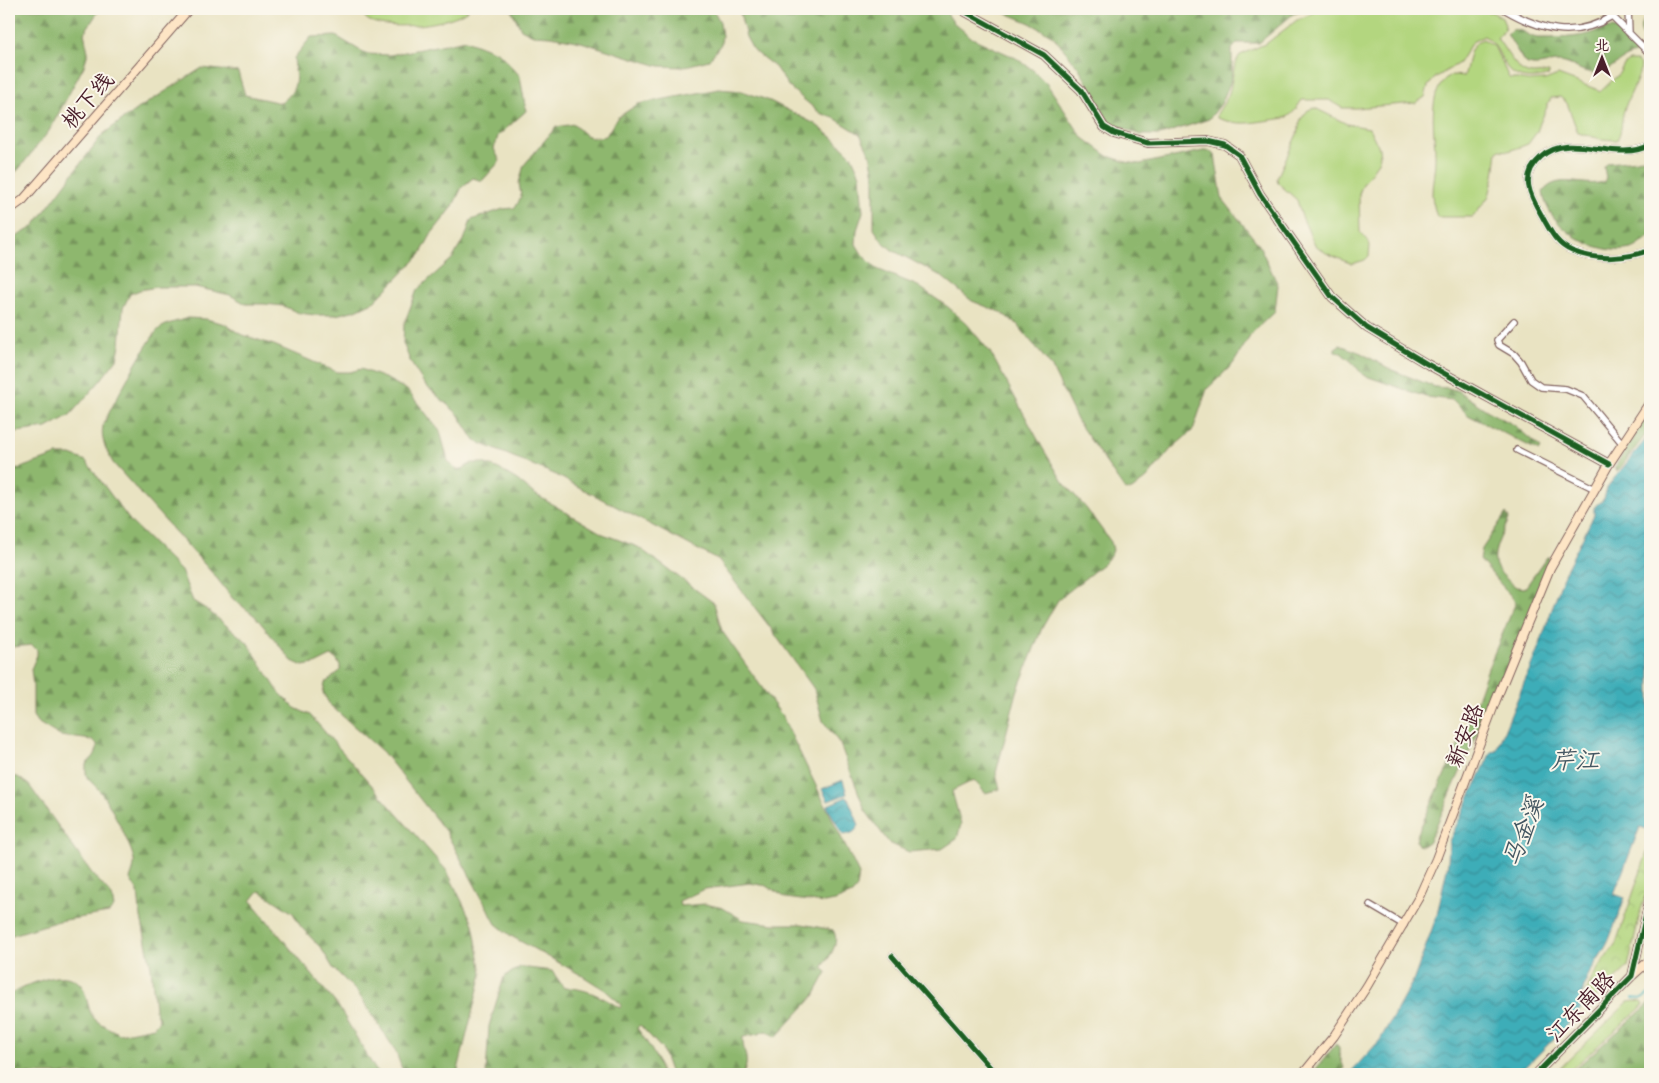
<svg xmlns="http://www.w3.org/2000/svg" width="1659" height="1083" viewBox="0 0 1659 1083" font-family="'Indie Flower','LXGW WenKai TC',sans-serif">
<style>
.grass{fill:#b3d67f;stroke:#7e7a55}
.forest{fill:url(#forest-firs);stroke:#6c6b4c}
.park{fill:url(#park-crowns);stroke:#7e7a55}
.water{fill:url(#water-waves);stroke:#446672}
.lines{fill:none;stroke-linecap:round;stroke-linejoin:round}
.stream{stroke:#3dadb8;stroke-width:2}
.street-casing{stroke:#826460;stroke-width:8}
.secondary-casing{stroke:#826460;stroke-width:10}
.street{stroke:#fff;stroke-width:5.5}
.secondary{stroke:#fde5c5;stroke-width:8}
.cycleway-casing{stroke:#fbf7ec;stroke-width:8}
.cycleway{stroke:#1b5e20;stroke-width:5}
.labels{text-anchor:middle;stroke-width:4;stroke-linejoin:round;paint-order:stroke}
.street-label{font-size:22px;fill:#4a1f2b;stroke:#fbf7ec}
.water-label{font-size:24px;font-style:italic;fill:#455863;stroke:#fbf7ec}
</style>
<defs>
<pattern id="forest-firs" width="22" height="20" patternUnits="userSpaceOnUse" patternTransform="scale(1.25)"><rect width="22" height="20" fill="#8eb76e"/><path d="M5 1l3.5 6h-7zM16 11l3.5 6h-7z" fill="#76945b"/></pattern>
<pattern id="park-crowns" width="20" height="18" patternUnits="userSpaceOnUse" patternTransform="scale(1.25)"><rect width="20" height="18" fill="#b3d67f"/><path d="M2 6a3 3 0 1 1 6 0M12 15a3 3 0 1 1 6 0" fill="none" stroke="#9bb76e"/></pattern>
<pattern id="water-waves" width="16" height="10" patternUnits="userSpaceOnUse" patternTransform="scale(1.25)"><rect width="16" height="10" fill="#3dadb8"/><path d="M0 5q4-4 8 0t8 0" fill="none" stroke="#358c96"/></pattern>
</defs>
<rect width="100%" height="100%" fill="#fbf7ec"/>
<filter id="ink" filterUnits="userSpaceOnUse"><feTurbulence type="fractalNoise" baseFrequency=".02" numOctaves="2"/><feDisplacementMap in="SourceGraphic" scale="10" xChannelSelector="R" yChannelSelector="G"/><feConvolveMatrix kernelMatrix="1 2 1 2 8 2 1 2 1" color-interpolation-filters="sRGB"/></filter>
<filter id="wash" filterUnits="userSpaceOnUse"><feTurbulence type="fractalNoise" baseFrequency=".0096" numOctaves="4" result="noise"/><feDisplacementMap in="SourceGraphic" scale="20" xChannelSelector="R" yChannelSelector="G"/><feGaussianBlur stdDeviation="1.12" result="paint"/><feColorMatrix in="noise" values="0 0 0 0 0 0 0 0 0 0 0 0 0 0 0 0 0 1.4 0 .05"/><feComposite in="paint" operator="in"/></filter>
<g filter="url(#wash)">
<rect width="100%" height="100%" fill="#e9e3c2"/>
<!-- grass -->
<path class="grass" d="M359,9H469C450,25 392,31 370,21C365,19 362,13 359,9Z
M1318,9H1456L1492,12L1502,18L1505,25L1504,30L1497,38C1504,47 1515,68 1525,72C1532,76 1542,73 1549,72V75C1541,78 1533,79 1525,78C1499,74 1504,47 1484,36L1472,42L1459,63L1435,78L1428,86L1425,97L1416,103L1356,108H1342L1329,100H1302C1298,105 1295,112 1290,115C1285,119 1278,119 1271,120C1248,123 1241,126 1217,118V114C1221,107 1226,101 1229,93C1233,81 1232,66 1240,55L1267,43L1297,20L1313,13Z
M1483,39L1494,46L1509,78L1528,81L1545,80L1558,75L1601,91L1618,75L1624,65L1629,61H1637L1641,66C1638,83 1627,98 1623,114C1621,124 1622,131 1617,140L1601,139L1578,133L1567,103L1560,97L1551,98L1540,123L1537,132L1528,144L1509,151L1500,150L1497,152L1494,176L1489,196L1473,217H1437C1435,210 1432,201 1432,194C1432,182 1435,171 1435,159C1436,134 1424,89 1452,75L1464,76C1470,60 1467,46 1483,39Z
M1315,108L1347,124L1369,128L1379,148L1380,156L1377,164L1363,184L1359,194L1360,232L1367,239L1370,246L1369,256L1365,260L1352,264L1326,253L1314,244L1301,214L1297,200L1278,183L1277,178L1297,134L1301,119L1308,110Z"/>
<!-- forest -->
<path class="forest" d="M9,9H100L84,33L88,52L84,66L49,131L18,170L9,177Z
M513,9H713L720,22L722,36L721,44L709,60L682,67L659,66L581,42L551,36L533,35L521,29L512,11Z
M739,9H944L953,22L972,38L1016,58L1033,70L1047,84L1082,137L1108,156L1126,162L1140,164L1208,150L1215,155L1222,198L1259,245L1278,285L1275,311L1252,333L1233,364L1207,389L1193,430L1171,449L1147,478L1132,490H1125L1078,422L1051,366L1017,324L1000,312L972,301L941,276L892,250L882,241L874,229V175L870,154L860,134L834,118L820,113L789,87L775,67L753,50L746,37Z
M996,9H1310L1293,14L1259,43H1237L1232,49V73L1230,83L1221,104L1209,119L1160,135H1140L1109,122L1079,68L1053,36L1030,23Z
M1644,20H1650V46C1644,39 1636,29 1644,20Z
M1611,28L1616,29L1637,53C1633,55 1627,56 1623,59C1609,68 1603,77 1584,71C1576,68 1567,62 1558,62C1547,62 1535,69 1524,62L1507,34C1517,22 1527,38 1539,38C1554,38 1570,38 1585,35C1594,33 1602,29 1611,28Z
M336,36L366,54L390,55L466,40L499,53L520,76L526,111L498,136L494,149L500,161L482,181L473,178L462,187L452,208L432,233L420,255L375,301L356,310L336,315H315L299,313L283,306L264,304H246L230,295L195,287H157L140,290L130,294L123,308L120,345L117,359L100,381L70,415L47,428L9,433V241L33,227L102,135L133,112L202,68L238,72L245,95L281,103C299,89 296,80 294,58L311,37Z
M719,89L742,91L770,101L815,124L832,137L851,155L860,175L863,212L857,230L856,244L862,254L877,269L918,286L948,307L967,324L990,352L1042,447L1063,482L1086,508L1111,542L1113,550L1111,555L1104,563L1058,600L1042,628L1017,692L996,773L1000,789L985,793L974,780L952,791L961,824L957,839L942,849L909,852L889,843L865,810L840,744L823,721L814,689L769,626L718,560L554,474L475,441L458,414L425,385L411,363L403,343L404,324L417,290L453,258L467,233L471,220L503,209L514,208L518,203L521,196L519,183L524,165L556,127L574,124C585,137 590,139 606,136L617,118L638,104Z
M1650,155V236C1645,240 1637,248 1631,249C1597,257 1547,228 1543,192C1558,172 1582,188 1604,182L1606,178L1604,167L1608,163L1637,160Z
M188,318L206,319L225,324L240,334L274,345L337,372H350L361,369L387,379L407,390L440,431L448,461L455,469H462L472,463H483L499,469L517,480L533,493L603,534L638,547L714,603L722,631L782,716L859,874L857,888L852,894L835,901L824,903L786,898L767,886L750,883L705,889L679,901L680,906L705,904L723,908L743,920L774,924H802L833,930C841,943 829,957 822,968L827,972L814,996L776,1037L766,1031L758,1034L743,1037C742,1053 751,1058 743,1074H671L662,1049L640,1025L637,1028C647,1043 658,1056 661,1074H486L489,1026L504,977L520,967L552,971L564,988C584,987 603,997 620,1008L622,1005L605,990L581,975L511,936L496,924L446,832L383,752L330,705L323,693L325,683L340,671V665L335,658L331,656L315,664L303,666L292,661L255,616L233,599L215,576L113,463C107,451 100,440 103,426C106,416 151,334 159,329C167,323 179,321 188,318Z
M1340,345L1361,353L1392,370L1435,387L1449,388L1458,391L1488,411L1514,425L1541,448L1539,451L1468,415L1453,400L1426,397L1363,375L1352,362L1341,353L1335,352V348Z
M1650,409V429L1617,472L1615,467Z
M57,455H71L86,461L131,522L181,571L193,601L206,609L247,642L278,691L295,708L310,715L447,871L473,924L482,973L457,1074H404L395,1050L358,993L333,968L321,948L301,927L293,913L260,891L258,892L251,901L338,1006L378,1074H9V995C25,986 65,965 81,985C87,993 87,1008 93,1017C98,1024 112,1029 119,1034L154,1027L159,1020L155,1010L151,967L140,912L138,892L130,879C132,873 135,866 134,860C132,847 108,800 99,790C89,778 85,782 86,764C93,758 98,753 97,744L93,740L60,736L37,722L33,716V686L31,669L37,655V650L32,645L13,647L9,644V472Z
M1506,513L1509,519C1504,532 1489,553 1497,568C1501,575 1510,582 1516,587L1525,588L1547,557H1549V561L1525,626L1433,833L1428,842L1422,846L1418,845L1416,841L1418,833L1470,719L1488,668L1516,602L1480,560L1482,549Z
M9,776L18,777L29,785L91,872L112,896L114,907L109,913L59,921L9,936Z
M1650,1003V1074H1569Z
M1336,1044L1339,1047V1054L1344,1068L1339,1074H1312Z"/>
<!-- park -->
<path class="park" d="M1650,844V881L1640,913L1628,967L1588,1004L1585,1003L1586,992L1593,976L1616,943Z
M1635,1001L1642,1002L1644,1005L1566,1074H1554L1628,1002Z"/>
<!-- water -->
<path class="water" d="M1650,434V830L1640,827L1614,894L1625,898C1619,913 1614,928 1608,942C1597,965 1579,979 1583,1006L1572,1020L1519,1074H1349L1380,1040L1414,979L1437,915L1448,863L1449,841L1491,752L1496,751L1540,644L1564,574L1594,515V508C1596,504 1600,503 1603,500C1606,496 1605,491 1608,486Z
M843,780L847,794L828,801L822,789Z
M846,797L848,798L859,825C855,833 851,834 843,835L828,808V805Z"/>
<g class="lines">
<!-- stream -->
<path class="stream" d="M1633,998L1642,999L1650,993"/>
</g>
</g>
<g filter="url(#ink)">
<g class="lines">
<!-- street casing -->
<g class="street-casing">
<path id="street" d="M1504,9C1540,30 1574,40 1612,16
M1605,9L1650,54
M1628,9L1629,33
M1650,145C1615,164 1571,130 1541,157C1518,177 1531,197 1543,218C1551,232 1557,245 1572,251C1596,261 1627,259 1650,250
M1514,321L1497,340L1499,345L1514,354L1521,362L1531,380L1541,387L1566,389L1583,396L1622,443
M1517,450L1595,489
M1370,905L1404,925
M892,956L996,1074"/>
</g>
<!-- secondary casing -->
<g class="secondary-casing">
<path id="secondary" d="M962,9L964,11L1044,55L1081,90L1104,127L1114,133L1148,143L1208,141L1225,145L1239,155L1260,194L1332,297L1367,328L1427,364L1609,464
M9,210L23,200L189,9
M1632,976L1650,897
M1303,1074L1334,1036L1367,986L1419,897L1436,859L1496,700L1550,568L1609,464L1650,402
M1536,1074L1632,976L1650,960"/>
</g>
<!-- street -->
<use href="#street" class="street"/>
<!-- secondary -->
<use href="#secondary" class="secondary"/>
<!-- cycleway casing -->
<g class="cycleway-casing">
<path id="cycleway" d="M962,9L964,11L1044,55L1081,90L1104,127L1114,133L1148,143L1208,141L1225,145L1239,155L1260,194L1332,297L1367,328L1427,364L1609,464
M1650,145C1615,164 1571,130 1541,157C1518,177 1531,197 1543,218C1551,232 1557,245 1572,251C1596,261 1627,259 1650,250
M892,956L996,1074
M1536,1074L1632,976L1650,897"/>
</g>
<!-- cycleway -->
<use href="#cycleway" class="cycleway"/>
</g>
</g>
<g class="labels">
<!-- street labels -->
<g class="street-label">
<text transform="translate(87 100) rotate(-49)" y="8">桃下线</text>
<text transform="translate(1464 735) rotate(-69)" y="8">新安路</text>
<text transform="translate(1580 1006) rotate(-46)" y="8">江东南路</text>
</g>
<!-- water labels -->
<g class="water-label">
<text x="1575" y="768">芹江</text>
<text transform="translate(1523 832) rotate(-69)" y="8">马金溪</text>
</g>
</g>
<!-- margin -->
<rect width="1659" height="1083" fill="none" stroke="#fbf7ec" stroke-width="30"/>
<!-- north arrow -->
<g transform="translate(1602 58)" stroke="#fbf7ec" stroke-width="4" paint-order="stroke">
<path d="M0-4L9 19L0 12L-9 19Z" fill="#4a1f2b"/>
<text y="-8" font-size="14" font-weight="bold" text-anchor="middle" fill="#4a1f2b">北</text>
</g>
</svg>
